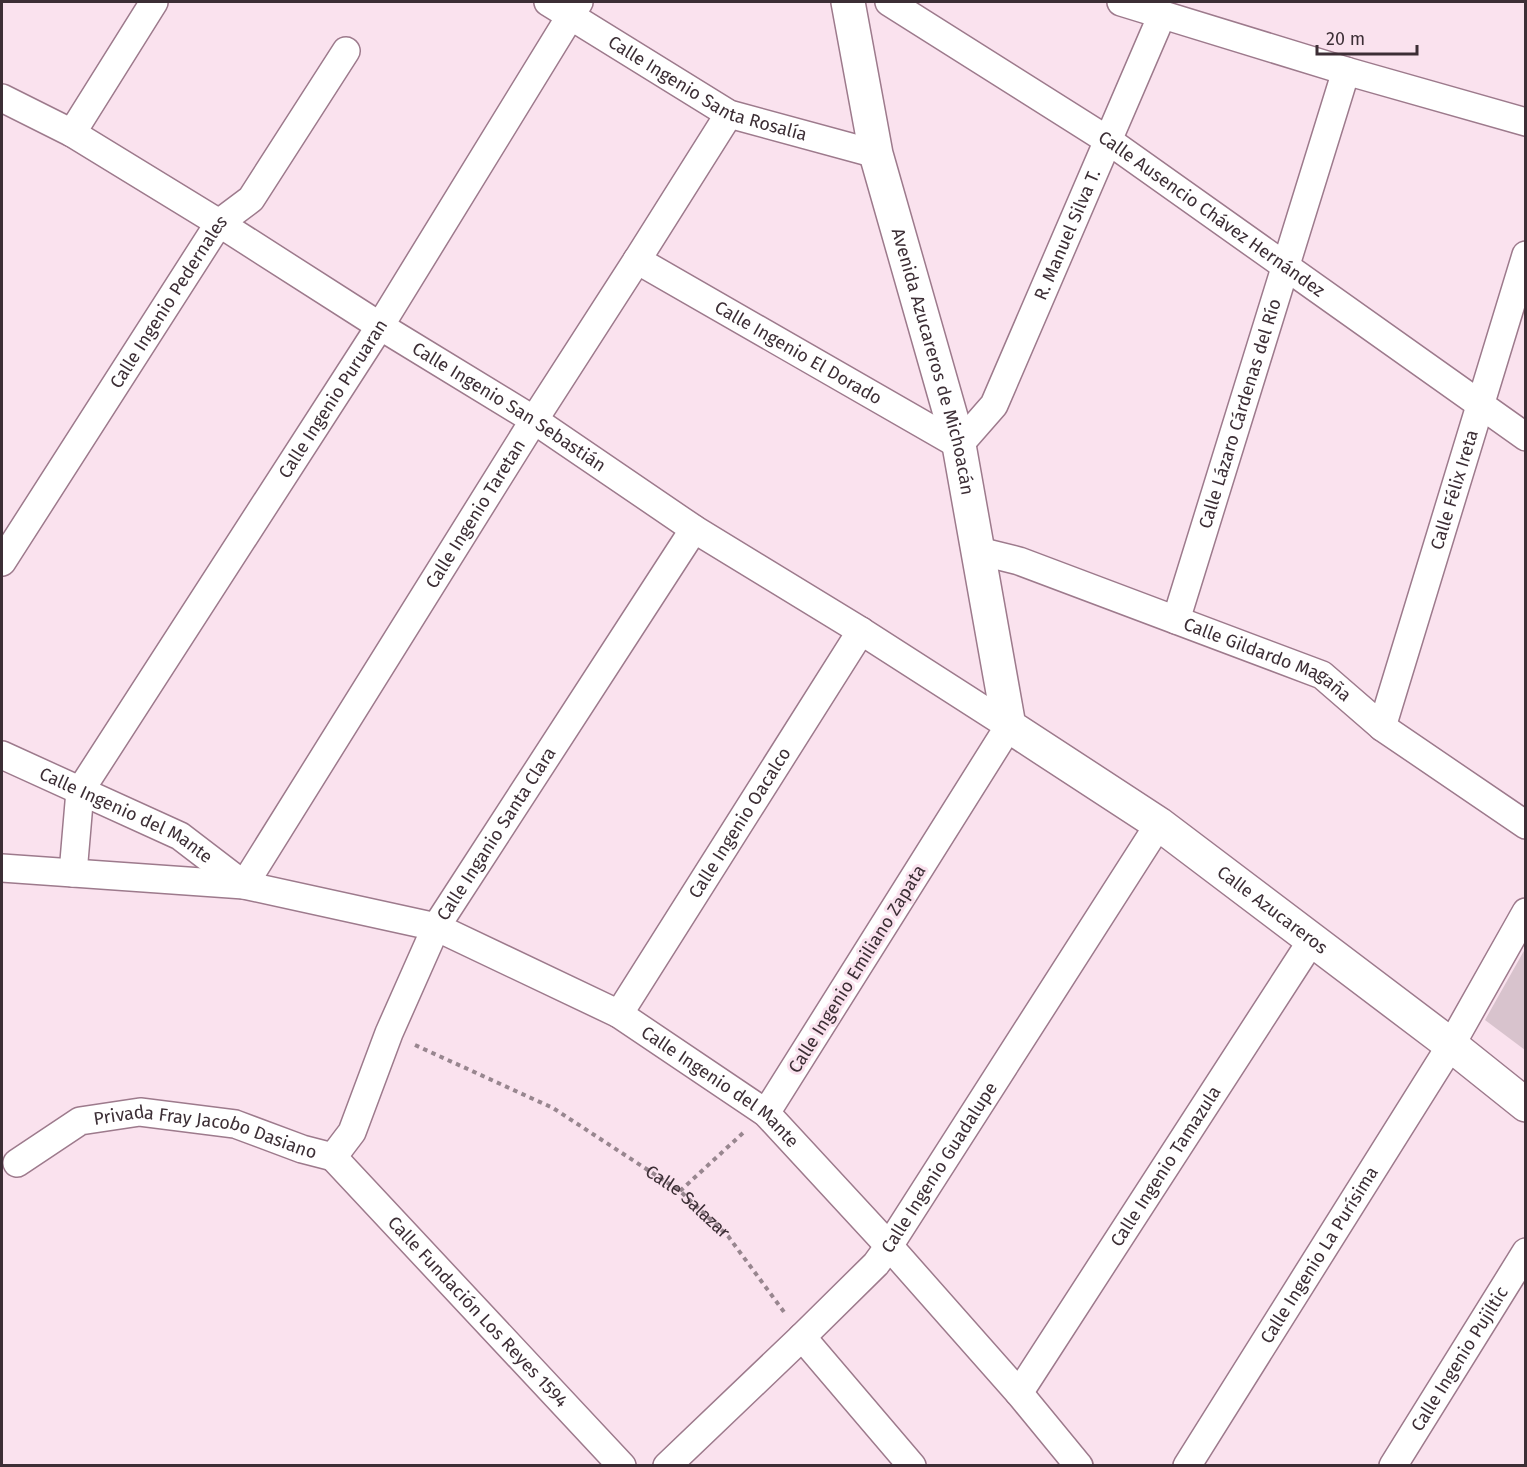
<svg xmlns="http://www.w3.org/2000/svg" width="1527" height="1467" viewBox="0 0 1527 1467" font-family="'Fira Sans',sans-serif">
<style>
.green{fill:#d8c3cd}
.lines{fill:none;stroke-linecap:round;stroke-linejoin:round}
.minor-casing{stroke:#9d7a8c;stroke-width:30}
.tertiary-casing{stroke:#9d7a8c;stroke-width:36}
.path{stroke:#98868f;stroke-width:4;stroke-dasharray:4.5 4.5;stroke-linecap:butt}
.minor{stroke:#fff;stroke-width:27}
.tertiary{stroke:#fff;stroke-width:33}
.labels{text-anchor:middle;stroke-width:6;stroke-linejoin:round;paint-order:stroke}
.street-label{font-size:18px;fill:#3c2e35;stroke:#fae2ee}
</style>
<rect width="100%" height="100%" fill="#fae2ee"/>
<!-- green -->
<path class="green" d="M1525,949V1050L1485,1020Z"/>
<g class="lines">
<!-- minor casing -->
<g class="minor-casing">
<g id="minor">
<path id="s2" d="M548,2L729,114L876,154"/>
<path id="s3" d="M889,2L1109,141L1526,437"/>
<path d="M1121,2L1346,71L1526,122"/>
<path id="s4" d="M2,98L72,133L219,223L380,326L534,420L694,529L861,631L1009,726L766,1113"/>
<path d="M72,133L154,2"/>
<path id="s5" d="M637,260L959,445L994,405L1162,15"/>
<path id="s6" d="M979,551L1019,561L1322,675L1382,727L1526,825"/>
<path id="s7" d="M2,562L219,223L251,199L346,51"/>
<path id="s8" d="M1176,620L1346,71"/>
<path id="s9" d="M1382,727L1526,255"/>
<path id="s10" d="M2,755L180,836L244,885L436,927L619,1014L766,1113L889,1246L1019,1393L1079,1466"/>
<path id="s11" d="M2,868L244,885L534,420L637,260L729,114"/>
<path id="s12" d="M73,873L80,791L380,326L579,2"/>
<path id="s13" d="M619,1014L861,631"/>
<path id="s14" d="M333,1157L352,1132L389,1033L436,927L694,529"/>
<path id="s15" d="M333,1157L622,1466"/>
<path id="s16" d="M17,1163L80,1121L140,1112L235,1124L302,1149L333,1157"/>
<path d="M802,1337L912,1466"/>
<path id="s17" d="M1019,1393L1312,940"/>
<path id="s18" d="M667,1466L802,1337L876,1264L889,1246L1159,824"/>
<path id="s19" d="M1187,1466L1451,1045L1526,912"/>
<path id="s20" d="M1393,1466L1526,1252"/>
</g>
</g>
<!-- tertiary casing -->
<g class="tertiary-casing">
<g id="tertiary">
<path id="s21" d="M848,2L876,154L959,445L1009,726L1159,824L1451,1045L1526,1105"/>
</g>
</g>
<!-- path -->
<g class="path">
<path id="s1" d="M415,1045L553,1108L680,1191L728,1236L784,1312"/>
<path d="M680,1191L743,1133"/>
</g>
<!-- minor -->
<use href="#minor" class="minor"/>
<!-- tertiary -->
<use href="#tertiary" class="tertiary"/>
</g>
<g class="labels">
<!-- street labels -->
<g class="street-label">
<text dy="6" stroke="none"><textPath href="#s2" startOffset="183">Calle Ingenio Santa Rosalía</textPath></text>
<text dy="6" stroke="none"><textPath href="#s3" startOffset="386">Calle Ausencio Chávez Hernández</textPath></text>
<text dy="6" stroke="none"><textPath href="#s5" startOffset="610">R. Manuel Silva T.</textPath></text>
<text dy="6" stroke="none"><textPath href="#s7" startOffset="309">Calle Ingenio Pedernales</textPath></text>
<text dy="6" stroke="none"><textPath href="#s5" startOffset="186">Calle Ingenio El Dorado</textPath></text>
<text dy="6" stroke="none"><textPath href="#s21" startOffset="370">Avenida Azucareros de Michoacán</textPath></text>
<text dy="6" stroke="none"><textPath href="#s12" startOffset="549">Calle Ingenio Puruaran</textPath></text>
<text dy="6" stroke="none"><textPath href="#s4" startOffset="594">Calle Ingenio San Sebastián</textPath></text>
<text dy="6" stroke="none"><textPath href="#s8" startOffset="216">Calle Lázaro Cárdenas del Río</textPath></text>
<text dy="6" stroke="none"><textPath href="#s9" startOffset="248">Calle Félix Ireta</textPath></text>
<text dy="6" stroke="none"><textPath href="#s11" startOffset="680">Calle Ingenio Taretan</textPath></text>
<text dy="6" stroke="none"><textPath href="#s6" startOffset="309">Calle Gildardo Magaña</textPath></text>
<text dy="6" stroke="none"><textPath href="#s10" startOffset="138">Calle Ingenio del Mante</textPath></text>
<text dy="6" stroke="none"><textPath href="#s13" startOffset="226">Calle Ingenio Oacalco</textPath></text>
<text dy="6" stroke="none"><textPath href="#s14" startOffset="364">Calle Inganio Santa Clara</textPath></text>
<text dy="6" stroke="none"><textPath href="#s21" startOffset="1064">Calle Azucareros</textPath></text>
<text transform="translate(857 969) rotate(-58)" y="6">Calle Ingenio Emiliano Zapata</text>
<text dy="6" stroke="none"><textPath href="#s10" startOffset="800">Calle Ingenio del Mante</textPath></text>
<text dy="6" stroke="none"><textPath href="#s16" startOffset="204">Privada Fray Jacobo Dasiano</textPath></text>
<text dy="6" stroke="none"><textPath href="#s18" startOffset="406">Calle Ingenio Guadalupe</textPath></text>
<text dy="6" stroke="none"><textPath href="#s17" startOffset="270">Calle Ingenio Tamazula</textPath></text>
<text dy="6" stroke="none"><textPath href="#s1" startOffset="316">Calle Salazar</textPath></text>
<text dy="6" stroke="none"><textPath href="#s19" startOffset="249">Calle Ingenio La Purísima</textPath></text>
<text dy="6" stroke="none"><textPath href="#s15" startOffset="212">Calle Fundación Los Reyes 1594</textPath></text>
<text dy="6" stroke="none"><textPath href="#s20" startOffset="126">Calle Ingenio Pujiltic</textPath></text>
</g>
</g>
<!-- border -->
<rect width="1527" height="1467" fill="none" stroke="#3c2e35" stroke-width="6"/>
<!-- scale -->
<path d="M1317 45v9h100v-9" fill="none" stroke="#3c2e35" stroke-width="3"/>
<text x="1326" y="45" font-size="18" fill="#3c2e35" stroke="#fae2ee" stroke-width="4.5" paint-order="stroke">20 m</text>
</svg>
